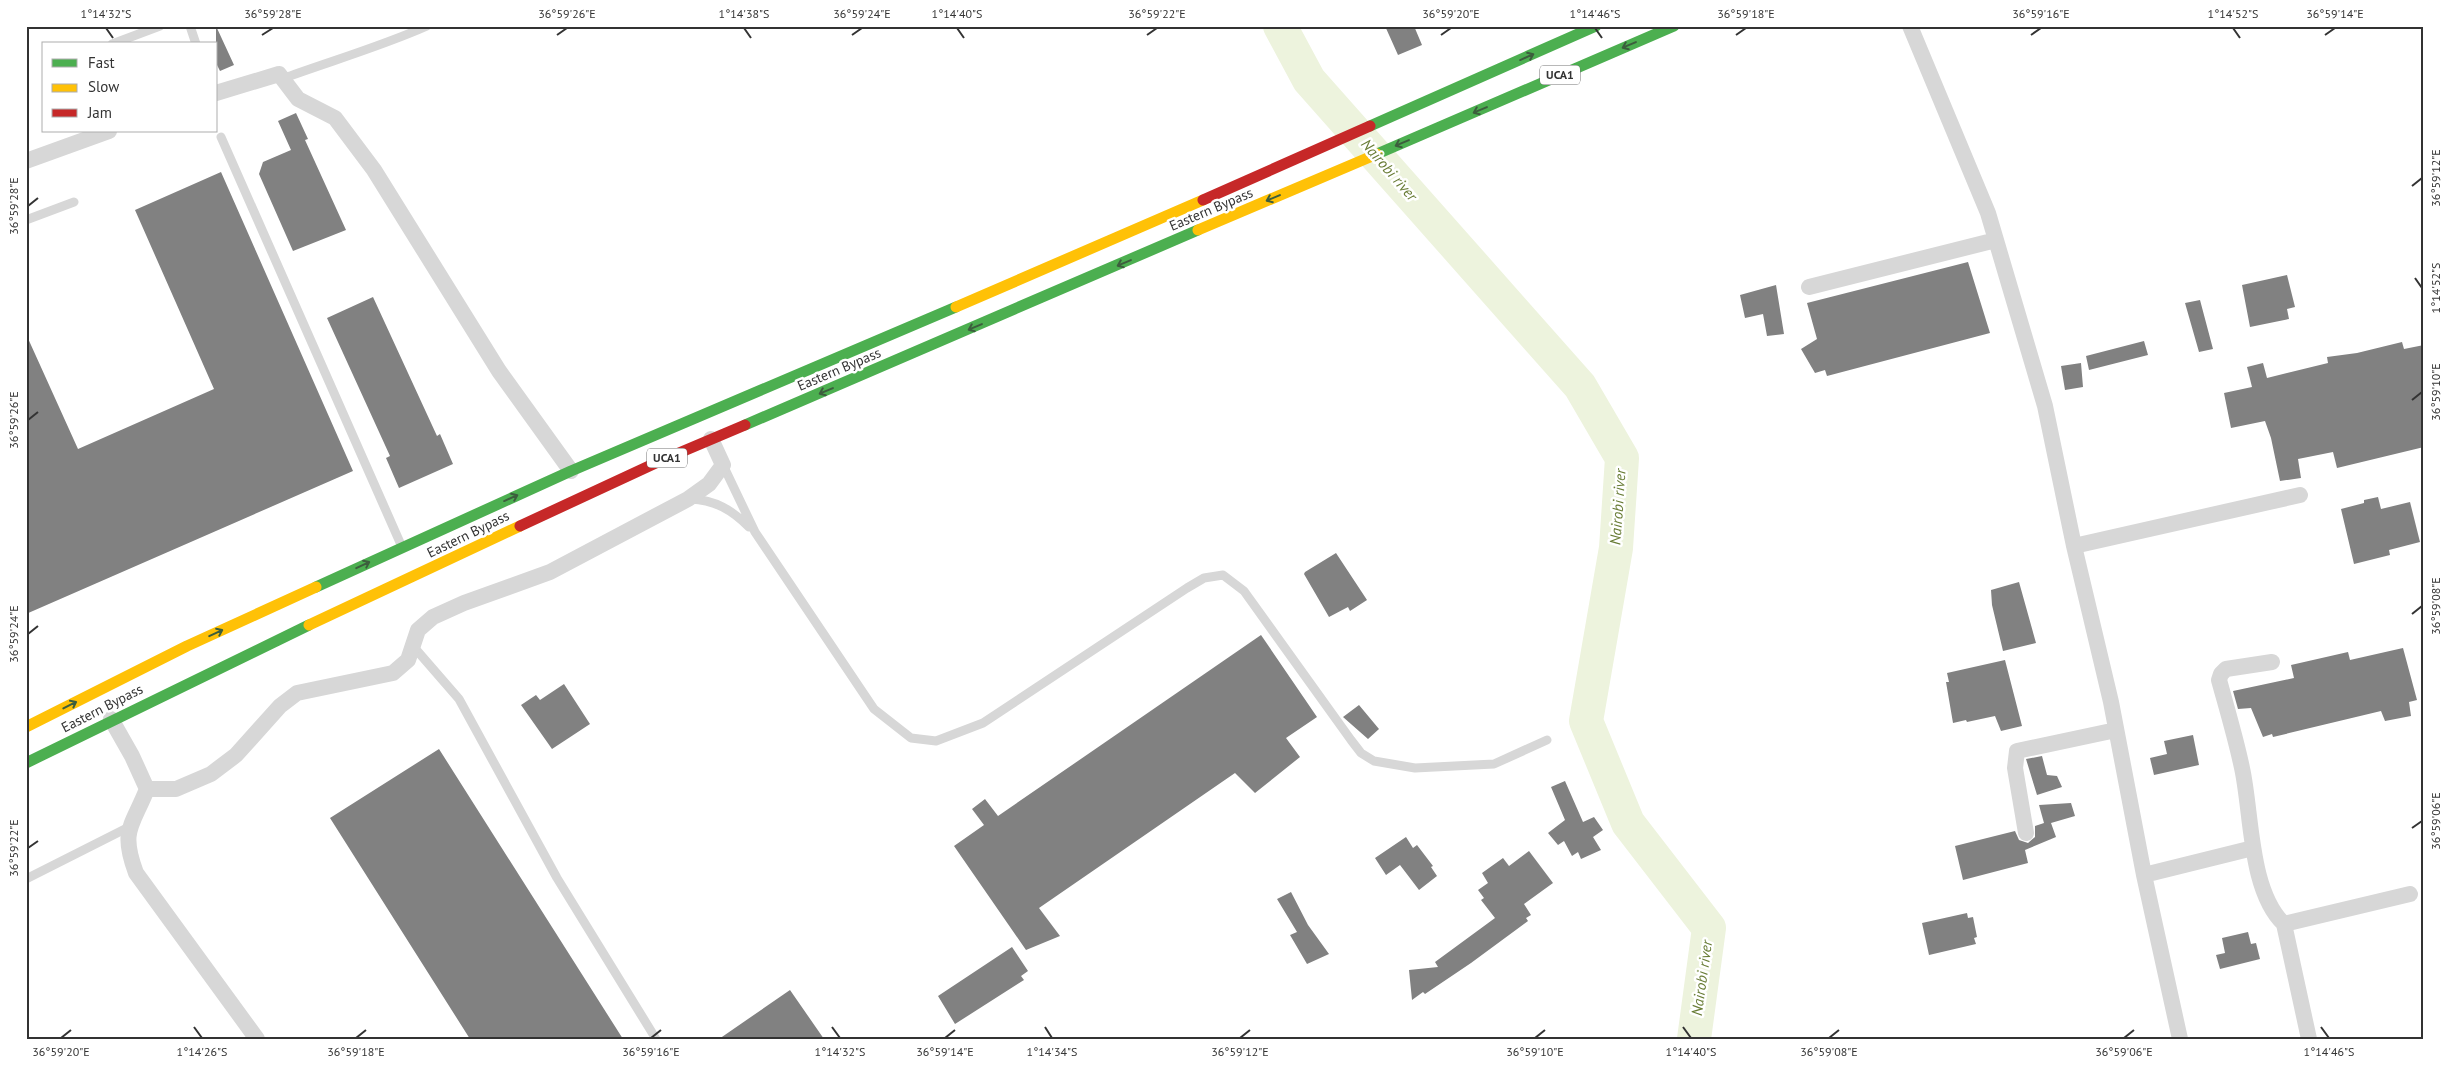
<svg xmlns="http://www.w3.org/2000/svg" width="2450" height="1065" viewBox="0 0 2450 1065" font-family="'PT Sans',sans-serif">
<style>
.lines{fill:none;stroke-linecap:round;stroke-linejoin:round}
.river{stroke:#edf3dd;stroke-width:34}
.building{fill:#818181}
.lane{stroke:#d7d7d7;stroke-width:9}
.street{stroke:#d7d7d7;stroke-width:16}
.fast{stroke:#4caf50;stroke-width:11}
.slow{stroke:#ffc107;stroke-width:11}
.jam{stroke:#c62828;stroke-width:11}
.oneway{stroke:#3c5e3d}
.ticks{fill:none;stroke:#333;stroke-width:2}
.labels{text-anchor:middle;stroke-width:5;stroke-linejoin:round;paint-order:stroke}
.shield{fill:#fff;stroke:#707070;stroke-width:1}
.shield-label{font-size:12px;font-weight:bold;fill:#333}
.street-label{font-size:14px;fill:#333;stroke:#fff}
.water-label{font-size:15px;font-style:italic;fill:#687c35;stroke:#fff}
.neatline{fill:none;stroke:#333;stroke-width:2}
.ticks-label{font-size:12px;text-anchor:middle;fill:#333}
</style>
<rect width="100%" height="100%" fill="#fff"/>
<g class="lines">
<!-- river -->
<path class="river" d="M1280,26L1309,80L1580,386L1622,458L1616,548L1586,721L1628,823L1709,928L1694,1039"/>
</g>
<!-- building -->
<path class="building" d="M216,26L234,65L220,71L216,63Z
M1385,26H1414L1422,45L1398,55Z
M296,113L308,139L305,140L346,230L293,251L259,174L263,162L291,150L278,121Z
M221,172L353,471L26,614V334L78,449L214,389L135,210Z
M1968,262L1990,333L1827,376L1825,370L1815,373L1801,349L1817,339L1807,303Z
M2287,275L2295,307L2287,309L2289,319L2250,327L2242,285Z
M1776,285L1784,334L1767,336L1763,314L1745,318L1740,295Z
M373,297L437,436L440,434L453,464L399,488L386,458L390,456L327,318Z
M2200,300L2213,349L2199,352L2185,303Z
M2144,341L2148,355L2089,370L2086,356Z
M2402,342L2404,349L2424,345V447L2337,468L2333,452L2298,459L2301,478L2280,481L2271,438L2265,421L2231,428L2224,393L2252,387L2247,367L2263,363L2267,378L2328,363L2327,357L2357,353Z
M2081,363L2083,387L2065,390L2061,366Z
M2378,497L2381,509L2410,502L2420,542L2389,550L2390,555L2354,564L2341,509L2364,503V500Z
M1336,553L1367,600L1350,611L1348,607L1329,617L1304,574L1305,572Z
M2019,582L2036,643L2003,651L1992,605L1991,590Z
M1261,635L1317,717L1286,738L1300,757L1255,793L1235,773L1039,908L1060,936L1026,950L954,846L984,825L972,809L985,799L998,816Z
M2403,648L2417,700L2409,702L2411,716L2385,721L2381,711L2273,737L2272,734L2263,737L2251,708L2238,709L2233,691L2294,678L2291,665L2348,652L2350,660Z
M2005,660L2022,726L2001,731L1995,716L1967,722L1966,720L1953,723L1946,682H1949L1947,673Z
M564,684L590,724L552,749L521,705L536,695L540,700Z
M1359,705L1379,729L1368,739L1343,717Z
M2193,735L2199,765L2154,775L2150,758L2167,754L2164,741Z
M439,749L623,1039H470L330,818Z
M2042,756L2047,775L2057,776L2062,787L2037,795L2026,759Z
M1565,781L1583,822L1594,817L1603,830L1593,837L1601,850L1581,859L1578,852L1572,856L1564,841L1558,845L1548,833L1565,820L1551,787Z
M2071,803L2075,816L2051,823L2056,837L2025,850L2028,863L1963,880L1955,846L2015,831L2019,840L2028,843L2035,837V826L2044,823L2039,805Z
M1406,837L1413,848L1417,845L1433,866L1431,867L1437,876L1419,890L1400,865L1386,875L1375,858Z
M1529,851L1553,883L1524,904L1531,915L1526,918L1528,921L1471,963L1425,994L1423,992L1412,1000L1409,970L1438,967L1435,962L1495,918L1481,900L1484,898L1478,890L1488,883L1482,873L1503,858L1509,866Z
M1291,892L1308,925L1329,954L1307,964L1290,935L1297,932L1277,899Z
M1967,913L1968,918L1973,917L1977,937L1974,938L1976,944L1929,955L1922,923Z
M2248,932L2251,944L2256,943L2260,959L2220,969L2216,955L2225,953L2222,938Z
M1012,947L1028,971L1021,976L1024,980L955,1024L938,996Z
M790,990L824,1039H719Z"/>
<g class="lines">
<!-- lane -->
<path class="lane" d="M190,26L196,44
M112,44L160,26
M280,74L287,77C334,60 382,46 427,26
M221,137L402,547
M26,220L74,202
M723,465L755,532L874,709L911,738L936,741L983,723L1187,588L1204,578L1223,575L1244,591L1351,740L1361,753L1374,761L1415,768L1494,764L1547,740
M691,499C715,500 732,510 749,527
M413,646L459,699L557,878L656,1039
M26,879L129,827"/>
<!-- street -->
<path class="street" d="M1910,26L1988,213L2045,406L2074,546L2111,702L2144,875L2180,1039
M216,93L279,74L298,99L335,118L374,170L499,371L571,471
M26,161L109,131
M1809,287L1996,240
M2074,546L2300,495
M2272,662L2226,669L2221,674L2219,680C2227,709 2236,739 2242,768C2252,813 2249,891 2284,924L2410,894
M111,719L132,756L147,789C132,827 120,830 136,873L257,1039
M147,789H176L211,774L236,755L280,706L297,693L393,673L408,660L418,630L433,617L464,603L550,572L688,499L709,484L723,465L711,439
M2026,833L2015,768L2017,751L2116,730
M2144,875L2253,848
M2284,924L2309,1039"/>
<!-- fast -->
<path class="fast" d="M1370,126L1596,26
M1377,154L1674,26
M745,425L1198,230
M316,587L571,471L956,307
M26,763L309,625"/>
<!-- slow -->
<path class="slow" d="M1198,230L1377,154
M956,307L1203,200
M309,625L520,526
M26,727L187,646L316,587"/>
<!-- jam -->
<path class="jam" d="M1203,200L1370,126
M520,526L660,461L745,425"/>
</g>
<!-- one-way arrows -->
<defs><path id="oneway-shaft" d="M-6 0H5M1.5-3L5.5 0L1.5 3" fill="none" stroke-width="1.6" stroke-linecap="round" stroke-linejoin="round" transform="scale(1.25)"/></defs>
<g class="oneway">
<use href="#oneway-shaft" transform="translate(1629 45) rotate(157)"/>
<use href="#oneway-shaft" transform="translate(1527 57) rotate(-24)"/>
<use href="#oneway-shaft" transform="translate(1480 110) rotate(157)"/>
<use href="#oneway-shaft" transform="translate(1402 143) rotate(157)"/>
<use href="#oneway-shaft" transform="translate(1273 198) rotate(157)"/>
<use href="#oneway-shaft" transform="translate(1124 263) rotate(157)"/>
<use href="#oneway-shaft" transform="translate(975 327) rotate(157)"/>
<use href="#oneway-shaft" transform="translate(826 391) rotate(157)"/>
<use href="#oneway-shaft" transform="translate(511 498) rotate(-24)"/>
<use href="#oneway-shaft" transform="translate(363 565) rotate(-25)"/>
<use href="#oneway-shaft" transform="translate(216 633) rotate(-25)"/>
<use href="#oneway-shaft" transform="translate(70 705) rotate(-27)"/>
</g>
<!-- ticks -->
<path class="ticks" d="M106,28L113,38M744,28L751,38M957,28L964,38M1595,28L1602,38M2233,28L2240,38M262,35L273,28M557,35L567,28M852,35L862,28M1147,35L1157,28M1441,35L1451,28M1736,35L1746,28M2031,35L2041,28M2325,35L2335,28M2412,186L2422,178M28,206L38,198M2415,278L2422,288M2412,400L2422,392M28,420L38,412M2412,614L2422,606M28,634L38,626M2412,828L2422,821M28,848L38,841M194,1027L202,1038M832,1027L840,1038M1045,1027L1052,1038M1683,1027L1691,1038M2321,1027L2329,1038M61,1038L71,1030M356,1038L366,1030M651,1038L661,1030M945,1038L955,1030M1240,1038L1250,1030M1535,1038L1545,1030M1829,1038L1839,1030M2124,1038L2134,1030"/>
<g class="labels">
<!-- shield labels -->
<g class="shield">
<rect x="1540" y="65.5" width="40" height="19" rx="4"/>
<rect x="647" y="448.5" width="40" height="19" rx="4"/>
</g>
<g class="shield-label">
<text x="1560" y="79">UCA1</text>
<text x="667" y="462">UCA1</text>
</g>
<!-- street labels -->
<g class="street-label">
<text transform="translate(1211 209) rotate(-23)" y="5">Eastern Bypass</text>
<text transform="translate(839 369) rotate(-23)" y="5">Eastern Bypass</text>
<text transform="translate(468 534) rotate(-26)" y="5">Eastern Bypass</text>
<text transform="translate(102 708) rotate(-27)" y="5">Eastern Bypass</text>
</g>
<!-- water labels -->
<g class="water-label">
<text transform="translate(1389 170) rotate(49)" y="5">Nairobi river</text>
<text transform="translate(1618 507) rotate(-86)" y="5">Nairobi river</text>
<text transform="translate(1702 978) rotate(-82)" y="5">Nairobi river</text>
</g>
</g>
<!-- border -->
<rect width="2450" height="1065" fill="none" stroke="#ffffff" stroke-width="55"/>
<!-- legend -->
<rect x="42" y="42" width="175" height="90" fill="#ffffff" stroke="#adadad"/>
<rect x="52" y="59" width="25" height="8" fill="#4caf50" stroke="#adadad"/>
<text x="88" y="68" font-size="15" fill="#333333">Fast</text>
<rect x="52" y="84" width="25" height="8" fill="#ffc107" stroke="#adadad"/>
<text x="88" y="92" font-size="15" fill="#333333">Slow</text>
<rect x="52" y="109" width="25" height="8" fill="#c62828" stroke="#adadad"/>
<text x="88" y="118" font-size="15" fill="#333333">Jam</text>
<rect x="28" y="28" width="2394" height="1010" class="neatline"/>
<g class="ticks-label">
<text x="106" y="18">1°14'32"S</text>
<text x="273" y="18">36°59'28"E</text>
<text x="567" y="18">36°59'26"E</text>
<text x="744" y="18">1°14'38"S</text>
<text x="862" y="18">36°59'24"E</text>
<text x="957" y="18">1°14'40"S</text>
<text x="1157" y="18">36°59'22"E</text>
<text x="1451" y="18">36°59'20"E</text>
<text x="1595" y="18">1°14'46"S</text>
<text x="1746" y="18">36°59'18"E</text>
<text x="2041" y="18">36°59'16"E</text>
<text x="2233" y="18">1°14'52"S</text>
<text x="2335" y="18">36°59'14"E</text>
<text transform="translate(2436 178) rotate(-90)" y="4">36°59'12"E</text>
<text transform="translate(14 206) rotate(-90)" y="4">36°59'28"E</text>
<text transform="translate(2436 288) rotate(-90)" y="4">1°14'52"S</text>
<text transform="translate(2436 392) rotate(-90)" y="4">36°59'10"E</text>
<text transform="translate(14 420) rotate(-90)" y="4">36°59'26"E</text>
<text transform="translate(2436 606) rotate(-90)" y="4">36°59'08"E</text>
<text transform="translate(14 634) rotate(-90)" y="4">36°59'24"E</text>
<text transform="translate(2436 821) rotate(-90)" y="4">36°59'06"E</text>
<text transform="translate(14 848) rotate(-90)" y="4">36°59'22"E</text>
<text x="61" y="1056">36°59'20"E</text>
<text x="202" y="1056">1°14'26"S</text>
<text x="356" y="1056">36°59'18"E</text>
<text x="651" y="1056">36°59'16"E</text>
<text x="840" y="1056">1°14'32"S</text>
<text x="945" y="1056">36°59'14"E</text>
<text x="1052" y="1056">1°14'34"S</text>
<text x="1240" y="1056">36°59'12"E</text>
<text x="1535" y="1056">36°59'10"E</text>
<text x="1691" y="1056">1°14'40"S</text>
<text x="1829" y="1056">36°59'08"E</text>
<text x="2124" y="1056">36°59'06"E</text>
<text x="2329" y="1056">1°14'46"S</text>
</g>
</svg>
